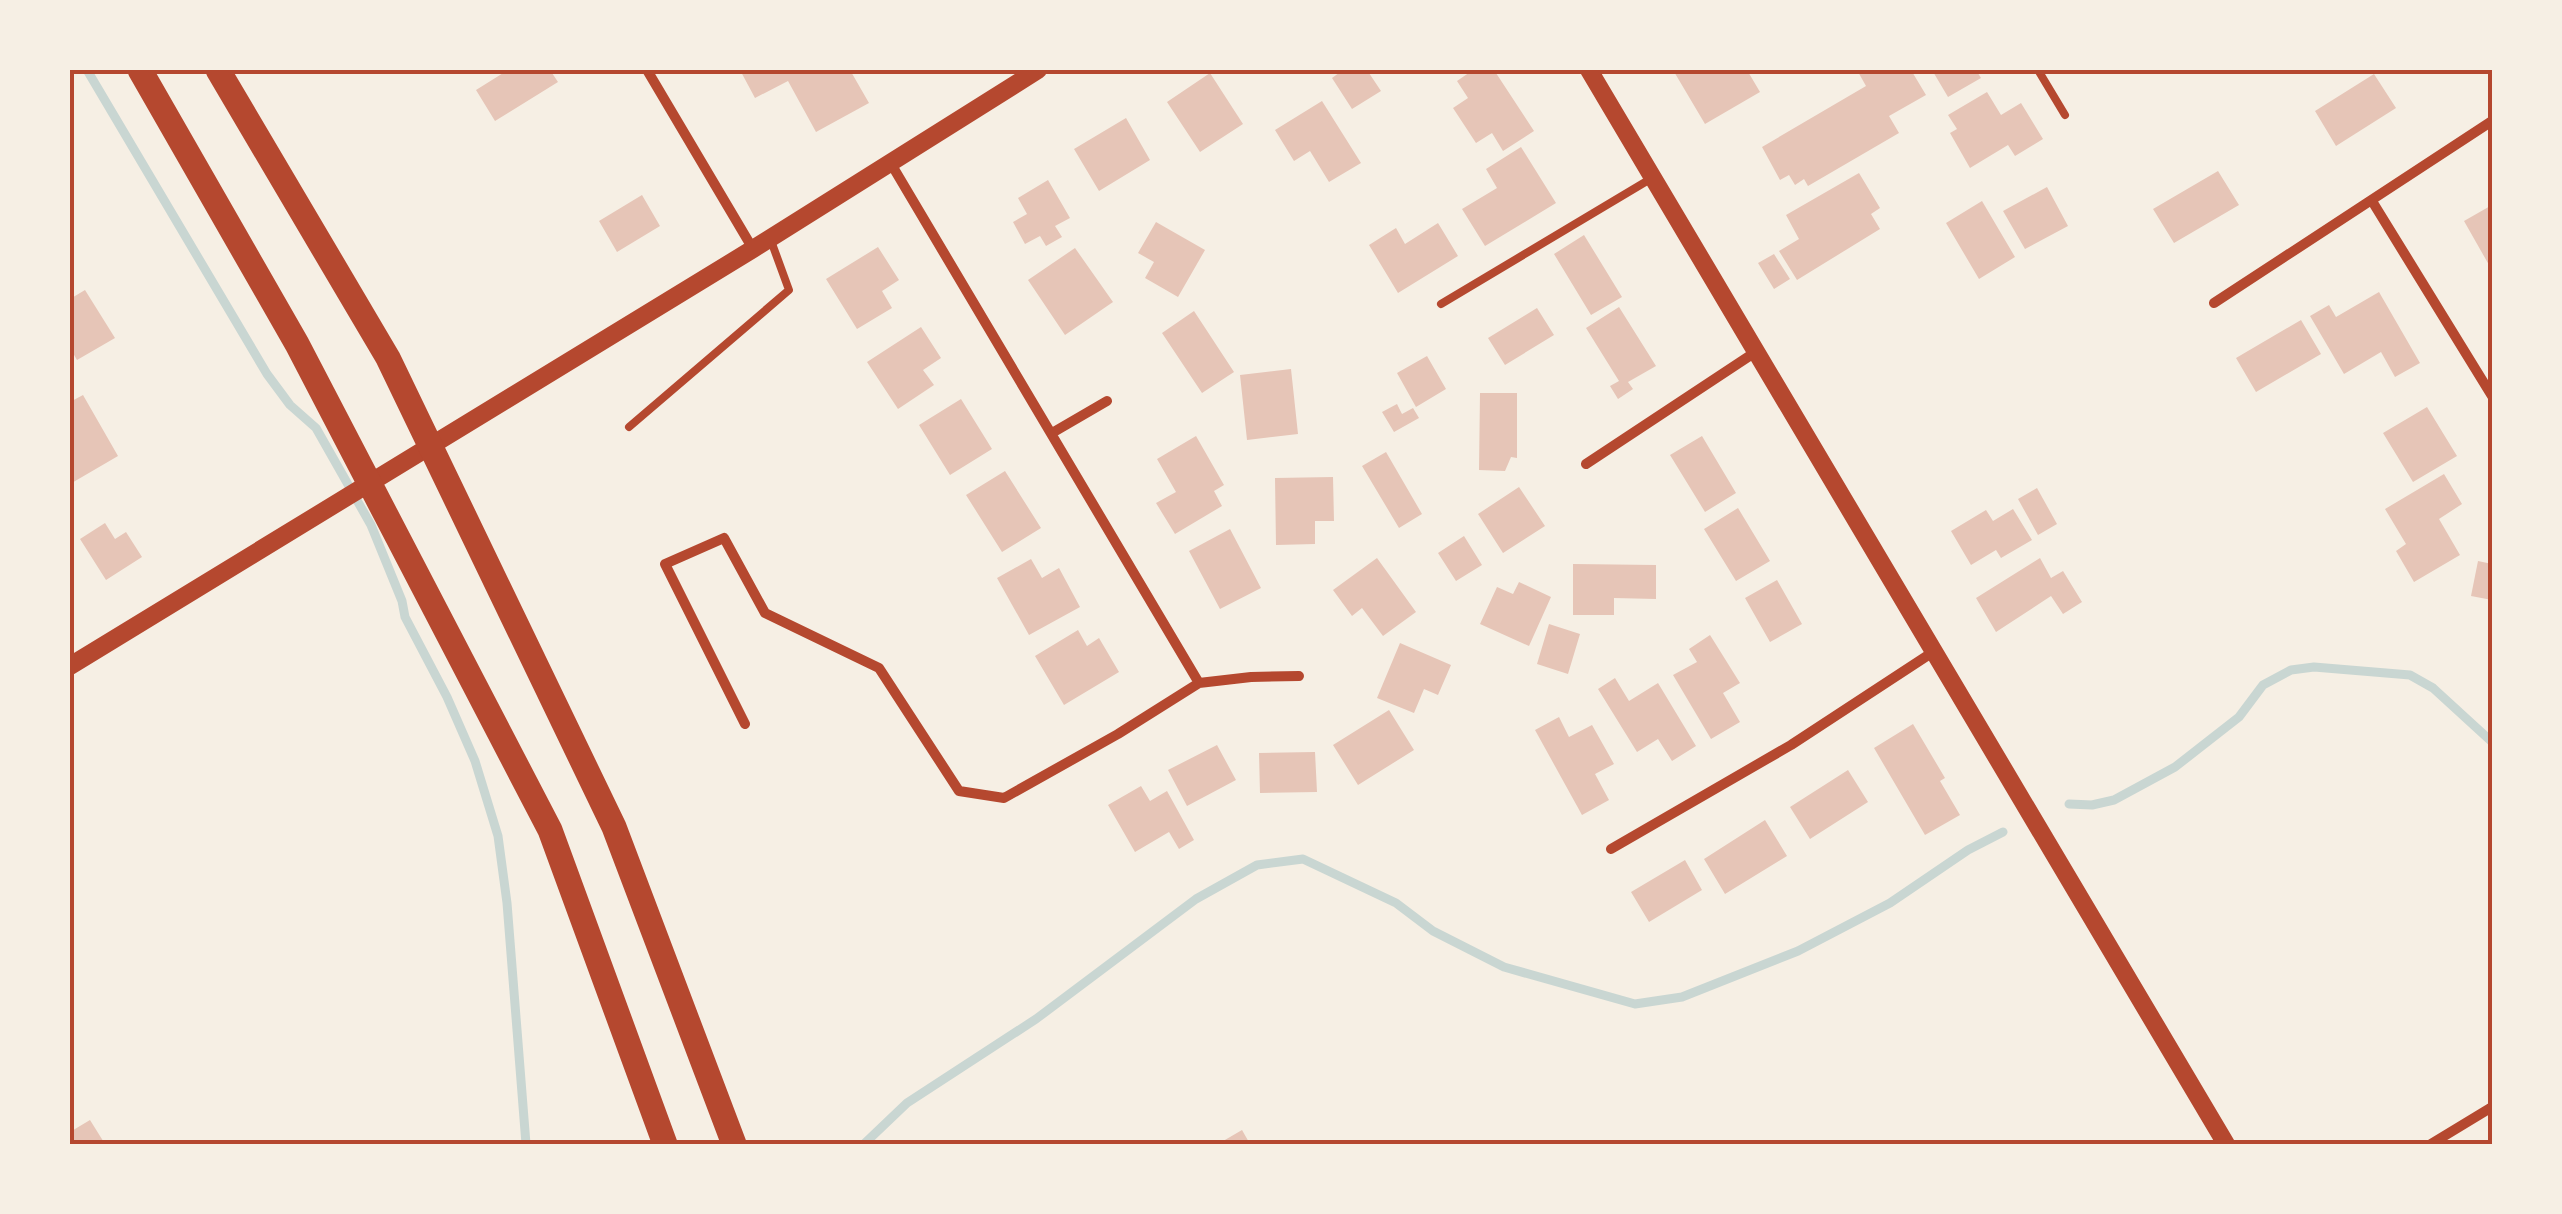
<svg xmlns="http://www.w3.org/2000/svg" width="2562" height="1214" viewBox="0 0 2562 1214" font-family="'Varela Round',sans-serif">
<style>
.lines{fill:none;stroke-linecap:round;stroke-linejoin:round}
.stream{stroke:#c9d6d2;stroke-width:9}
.building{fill:#e6c5b7}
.service{stroke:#b5482f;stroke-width:8}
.minor{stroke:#b5482f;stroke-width:10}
.tertiary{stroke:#b5482f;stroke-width:18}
.motorway{stroke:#b5482f;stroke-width:25}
.neatline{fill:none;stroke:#b5482f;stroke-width:4}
</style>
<rect width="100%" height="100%" fill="#f6efe4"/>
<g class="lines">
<!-- stream -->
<path class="stream" d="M87,70L267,374L290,405L316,428L371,525L402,601L405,617L447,697L475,761L498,836L507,903L526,1144
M2069,804L2092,805L2114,800L2175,767L2239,717L2263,685L2291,670L2314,667L2410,675L2433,688L2492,742
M864,1144L907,1103L1036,1019L1196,899L1257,865L1303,859L1396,903L1433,931L1504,967L1635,1004L1682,997L1798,951L1890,903L1968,850L2003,832"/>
</g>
<!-- building -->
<path class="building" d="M508,70H550L558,82L495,121L476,90Z
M740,70H850L869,103L816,132L788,81L755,98Z
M1343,70H1367L1381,91L1352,109L1332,78Z
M1473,70H1494L1534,131L1503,151L1492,133L1476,143L1453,108L1468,98L1457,81Z
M1673,70H1747L1760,92L1705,124Z
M1857,70H1911L1926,95L1889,116L1899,133L1808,186L1804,179L1795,185L1789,175L1780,180L1762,147L1866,86Z
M1932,70H1976L1981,78L1948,97Z
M1210,73L1243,124L1200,152L1167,102Z
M2374,74L2396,108L2336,146L2315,111Z
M1987,92L2001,115L2021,103L2043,139L2015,156L2008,145L1970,168L1950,133L1957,129L1948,115Z
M1322,101L1361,163L1329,182L1310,151L1294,161L1275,130Z
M1126,118L1150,160L1099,191L1074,149Z
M1521,147L1556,203L1485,246L1462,209L1497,188L1486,169Z
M2218,171L2239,205L2174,243L2153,209Z
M1859,173L1880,208L1871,214L1880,229L1797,280L1779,251L1799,239L1786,215Z
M1048,180L1070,218L1055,226L1062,237L1046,246L1040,236L1025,244L1013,222L1027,214L1018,198Z
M2047,187L2068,226L2025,249L2003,211Z
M642,195L660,226L617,252L599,221Z
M1982,201L2015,257L1979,279L1946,223Z
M2492,205V263L2489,265L2464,221Z
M1156,222L1205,250L1178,297L1145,278L1154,262L1138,253Z
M1438,223L1458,256L1398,293L1369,245L1396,228L1405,244Z
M1584,235L1622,297L1591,315L1554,254Z
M878,247L899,280L882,291L892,308L857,329L826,279Z
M1075,248L1113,302L1065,335L1028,280Z
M1774,254L1790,279L1774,289L1758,263Z
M85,290L115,338L77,360L70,348V299Z
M2379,292L2420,363L2395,377L2381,352L2344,374L2310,316L2329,305L2336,317Z
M1619,307L1656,366L1628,382L1633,389L1618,399L1610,386L1619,381L1586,328Z
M1537,308L1554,335L1505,365L1488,338Z
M1194,311L1234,372L1202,393L1162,333Z
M2301,320L2321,354L2256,392L2236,358Z
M921,327L941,358L923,370L934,385L898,409L867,362Z
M1427,356L1446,389L1416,407L1397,373Z
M1291,369L1298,434L1247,440L1240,375Z
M1480,393H1517V458L1511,457L1505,471L1479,470Z
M83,395L118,456L70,484V402Z
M961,399L992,449L950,475L919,425Z
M1397,404L1402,414L1413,408L1419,418L1394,432L1382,412Z
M2427,407L2457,456L2413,482L2383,433Z
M1196,436L1224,485L1214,491L1222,506L1175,534L1156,503L1176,492L1157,459Z
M1702,436L1736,493L1705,512L1670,455Z
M1386,452L1422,514L1399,528L1362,466Z
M1005,471L1041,528L1002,552L966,495Z
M2444,474L2462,504L2439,519L2460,555L2414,582L2396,551L2406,544L2385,509Z
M1333,477L1334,521H1315V544L1276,545L1275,478Z
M1519,487L1545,526L1503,553L1478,514Z
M2037,488L2057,524L2038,535L2018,499Z
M1738,508L1770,561L1736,581L1704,529Z
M2013,509L2032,540L2001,558L1996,550L1971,565L1951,531L1986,510L1993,521Z
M105,523L115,539L126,532L142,557L106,580L80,539Z
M1230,529L1261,588L1220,609L1189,551Z
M1464,536L1482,565L1456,581L1438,553Z
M1377,558L1416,612L1383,636L1362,608L1352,616L1333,590Z
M2040,558L2051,578L2063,571L2082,602L2063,614L2051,596L1996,632L1976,598Z
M1031,559L1042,578L1059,568L1080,607L1029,635L997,578Z
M2478,561L2492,564V600L2471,596Z
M1573,564L1656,565V599L1614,598V615H1573Z
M1777,580L1802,624L1770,642L1745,598Z
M1519,582L1551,597L1529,646L1480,624L1497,587L1513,594Z
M1549,624L1580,634L1568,674L1537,664Z
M1078,630L1087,646L1099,638L1119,672L1064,705L1035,656Z
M1710,635L1740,683L1723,693L1740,722L1711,739L1673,675L1697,662L1689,649Z
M1400,643L1451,665L1438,695L1424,689L1414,713L1377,698Z
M1615,678L1629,701L1658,683L1696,746L1672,761L1658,739L1637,752L1598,689Z
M1389,710L1414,750L1358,785L1333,745Z
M1559,717L1569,737L1592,725L1614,764L1595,774L1609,800L1582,815L1535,730Z
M1913,724L1945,778L1940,781L1960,815L1925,835L1874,748Z
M1217,745L1236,780L1187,806L1168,770Z
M1315,752L1317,792L1260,793L1259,753Z
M1848,770L1868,802L1810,839L1790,807Z
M1141,786L1150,801L1167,791L1194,840L1179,849L1169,832L1135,852L1108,805Z
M1765,820L1787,856L1725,894L1704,859Z
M1685,860L1702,890L1649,922L1631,892Z
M90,1120L105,1144H70V1132Z
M1242,1130L1250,1144H1218Z"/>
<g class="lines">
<!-- service -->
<path class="service" d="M2038,70L2065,115
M1441,304L1652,178
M629,427L789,290L770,238"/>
<!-- minor -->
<path class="minor" d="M647,70L753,249
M890,162L1199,683
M2372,201L2492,396
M2214,303L2492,121
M1052,433L1107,401
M1586,464L1754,353
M745,724L665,564L724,538L765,613L879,668L959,791L1004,798L1118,734L1199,683L1251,677L1299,676
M1611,849L1791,745L1933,652
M2431,1144L2492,1107"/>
<!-- tertiary -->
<path class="tertiary" d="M1589,70L2226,1144
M70,666L753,249L1038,70"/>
<!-- motorway -->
<path class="motorway" d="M140,70L297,344L550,830L665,1144
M218,70L388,358L614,827L734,1144"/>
</g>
<!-- border -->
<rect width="2562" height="1214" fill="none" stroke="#f6efe4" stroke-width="145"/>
<rect x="72" y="72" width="2418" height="1070" class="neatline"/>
</svg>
